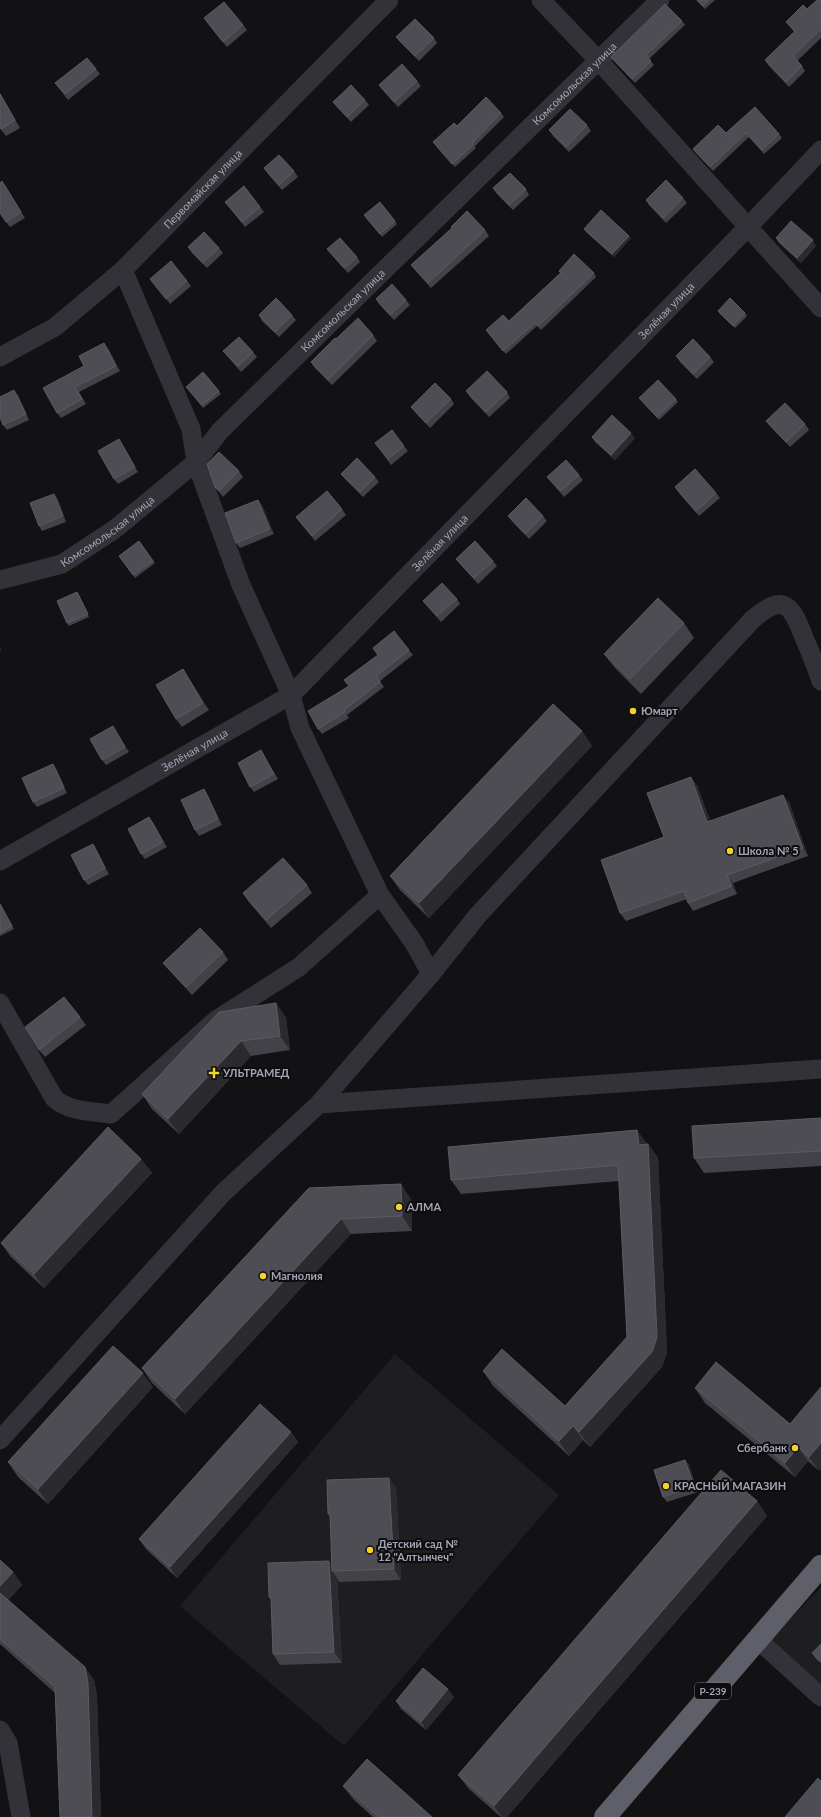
<svg xmlns="http://www.w3.org/2000/svg" width="821" height="1817" viewBox="0 0 821 1817" font-family="Lato,sans-serif">
<style>
.built{fill:#1e1d20}
.lines{fill:none;stroke-linecap:round;stroke-linejoin:round}
.minor{stroke:#333238;stroke-width:19}
.highway{stroke:#5e5f69;stroke-width:22}
.wall{fill:#434248}
.shaded-wall{fill:#2b2a2e}
.building{fill:#4e4d54;stroke:#5b5b63}
.poi-dot{fill:#f2d32b;stroke:#0d0c0e;stroke-width:1.5}
.labels{text-anchor:middle;stroke-width:4;stroke-linejoin:round;paint-order:stroke}
.shield{fill:#0d0c0e;stroke:#767782;stroke-width:1}
.shield-label{font-size:10px;font-weight:bold;fill:#a3a5b4}
.street-label{font-size:11px;fill:#a3a5b4;stroke:#0d0c0e}
.poi-label{font-size:11px;font-weight:bold;fill:#a3a5b4;stroke:#0d0c0e;text-anchor:start}
</style>
<rect width="100%" height="100%" fill="#121113"/>
<!-- built -->
<path class="built" d="M395,1354L559,1495L344,1746L180,1606Z
M821,1587V1689L767,1643Z"/>
<g class="lines">
<!-- minor -->
<g class="minor">
<path d="M541,0L598,60L821,308"/>
<path d="M123,270L191,429L196,462L241,585L291,695L300,728L380,895L414,943L431,974L319,1104"/>
<path id="s1" d="M0,357L55,327L123,270L389,0"/>
<path id="s2" d="M0,580L62,564L115,529L196,462L220,431L660,0"/>
<path id="s3" d="M0,861L291,695L749,226L821,150"/>
<path d="M431,974L478,915L752,620C785,591 792,606 805,640C811,653 816,667 821,681"/>
<path d="M0,1003L54,1098C69,1112 91,1111 111,1114L216,1020L299,967L380,895"/>
<path d="M0,1440L223,1193L319,1104L821,1069"/>
<path d="M757,1639L821,1697"/>
<path d="M0,1730L8,1743L21,1817"/>
</g>
<!-- highway -->
<path class="highway" d="M605,1817L821,1566"/>
</g>
<!-- wall -->
<path class="wall" d="M696,0H715L705,9Z
M821,0V38L797,61L802,66L805,71L789,87L769,66L765,60L794,32L786,22Z
M204,18L243,25L247,30L227,47Z
M682,21L685,25L649,59L654,65L635,83L614,61L611,57Z
M396,37L434,38L437,43L419,61L400,42Z
M96,69L100,74L68,100L55,83Z
M417,81L421,86L398,107L383,90L379,85Z
M0,93L20,128L6,136L0,128Z
M365,100L369,105L351,122L337,107L333,102Z
M755,107L779,134L782,138L764,154L749,137L713,171L696,153L693,149L726,133Z
M501,113L504,117L475,146L476,148L455,167L433,142L457,126Z
M587,125L591,131L569,152L553,136L549,130Z
M264,168L294,171L298,177L282,190L268,174Z
M6,187L25,218L10,227L6,222Z
M493,188L526,189L529,195L513,210L497,194Z
M683,198L687,203L666,223L649,205L646,200Z
M225,202L260,207L264,212L245,227Z
M366,218L395,221L397,224L382,237Z
M584,229L631,238L614,257L586,232Z
M485,230L489,236L431,288L415,270L411,265Z
M776,238L816,246L801,263L779,243Z
M188,247L219,248L223,253L207,268L192,253Z
M327,249L357,257L360,262L348,273L331,254Z
M559,271L594,273L596,277L541,330L537,326L506,354L486,330L509,321L560,273Z
M150,279L187,281L191,286L170,304Z
M376,299L406,300L410,305L394,320L379,304Z
M718,311L745,313L747,316L735,328L720,314Z
M259,315H292L296,320L279,337L262,321Z
M373,335L377,341L332,385L314,367L311,362L336,339Z
M108,348L120,371L79,392L86,404L61,418L57,413L84,366Z
M223,351L253,352L257,357L241,372L227,356Z
M676,356L710,357L714,362L697,379L680,362Z
M186,387L219,391L221,394L203,408Z
M466,391L507,392L510,398L489,417L470,397Z
M18,395L29,420L7,430L3,425Z
M639,398L676,399L678,402L659,420Z
M451,399L454,404L430,428L415,412L411,407Z
M766,421L805,424L809,430L790,447L770,426Z
M592,437L635,438L615,460L595,442Z
M375,443L404,446L408,451L391,465Z
M122,445L138,472L118,484L114,479Z
M239,471L243,477L223,497L215,487Z
M341,474L375,477L379,482L363,497L345,479Z
M579,475L583,480L564,497L551,482L547,477Z
M675,487L716,493L720,498L699,516L678,492Z
M54,494L58,499L66,522L42,531L39,526Z
M262,505L274,534L240,548L236,543Z
M342,509L346,515L315,541L296,517Z
M508,516H543L547,521L529,539L512,521Z
M139,541L155,563L135,578L119,556Z
M456,559L493,561L497,566L478,584L460,564Z
M77,592L79,595L89,617L69,626L67,623Z
M457,599L460,604L441,622L427,606L423,601Z
M684,623L694,638L641,694L615,668L604,654Z
M373,648L409,650L413,655L380,681L384,687L347,715L349,718L322,734L318,729L348,687L378,655Z
M188,677L209,710L182,727L176,719Z
M113,726L129,752L106,765L102,760Z
M582,731L592,746L429,918L400,890L390,876Z
M264,756L278,779L254,792L250,787Z
M53,764L57,770L67,793L37,807L33,802Z
M697,785L710,821L789,802L808,856L733,883L737,894L693,911L688,903L687,899L626,921L620,913L664,837Z
M204,789L208,795L222,825L199,836L195,830Z
M153,822L167,847L145,859L141,854Z
M93,844L96,849L109,874L88,885L84,880Z
M307,885L312,893L271,928L248,901L243,893Z
M0,903L14,929L0,936Z
M223,952L228,960L192,995L169,970L163,963Z
M276,1003L286,1018L290,1050L251,1056L179,1134L152,1109L142,1094Z
M80,1017L86,1025L45,1057L39,1050Z
M821,1118V1166L704,1173L694,1158Z
M648,1144L658,1158L667,1352L662,1367L590,1447L583,1440L569,1456L493,1386L483,1371L565,1406L627,1337L619,1181L461,1194L451,1180Z
M141,1159L152,1173L44,1288L11,1257L1,1243Z
M309,1188L411,1199L412,1231L351,1234L185,1414L152,1383L142,1368Z
M153,1387L48,1504L18,1477L8,1462Z
M695,1388L790,1424L819,1471L808,1461L795,1477L705,1403Z
M291,1432L298,1442L177,1578L146,1549L139,1539Z
M685,1460L689,1465L698,1492L667,1502L663,1497Z
M389,1478L396,1488L401,1580L339,1582L337,1578L342,1663L280,1665L273,1654L271,1600L269,1597L332,1564L330,1517L328,1514Z
M757,1501L767,1516L507,1817H501L469,1789L458,1775Z
M0,1560L13,1572L22,1585L8,1600L94,1680L97,1696L101,1817H60L55,1693L0,1644Z
M821,1644V1663L816,1659L812,1653Z
M454,1697L426,1730L401,1709L396,1701Z
M343,1786L432,1817H373L354,1800Z"/>
<!-- shaded-wall -->
<path class="shaded-wall" d="M0,93L20,128L15,120L0,94Z
M629,236L631,238L614,257L612,254Z
M813,240L816,246L801,263L797,258Z
M104,343L108,348L120,371L116,366Z
M14,390L18,395L29,420Z
M631,433L635,438L615,460L611,455Z
M54,494L58,499L66,522L63,516Z
M258,500L262,505L274,534L270,529Z
M0,646L2,654L0,650Z
M183,669L188,677L209,710L203,703Z
M113,726L116,731L129,752L125,747Z
M582,731L592,746L429,918L419,903Z
M53,764L57,770L67,793L64,788Z
M691,777L697,785L713,830L707,822Z
M204,789L208,795L222,825L218,819Z
M783,795L789,802L808,856L803,848Z
M149,817L153,822L167,847L163,842Z
M93,844L96,849L109,874L105,868Z
M727,875L733,883L737,894L732,886Z
M276,1003L286,1018L290,1050L280,1036Z
M241,1041L251,1056L179,1134L168,1119Z
M637,1130L648,1145H639Z
M648,1144L658,1158L667,1352L662,1367L590,1447L579,1432L652,1352Z
M141,1159L152,1173L44,1288L34,1274Z
M401,1184L411,1199L412,1231L402,1216Z
M341,1219L351,1234L185,1414L175,1399Z
M143,1373L153,1387L48,1504L38,1489Z
M573,1426L583,1440L569,1456L559,1441Z
M291,1432L298,1442L177,1578L170,1567Z
M821,1443V1469L819,1471L809,1457Z
M798,1447L808,1461L795,1477L785,1463Z
M685,1460L689,1465L698,1492L694,1486Z
M389,1478L396,1488L401,1580L394,1569Z
M757,1501L767,1516L507,1817H502L494,1806Z
M329,1561L336,1571H332L337,1578L342,1663L334,1652Z
M13,1572L22,1585L6,1603L0,1595V1586Z
M85,1667L94,1680L97,1696L101,1817H92Z
M448,1689L454,1697L426,1730L421,1722Z"/>
<!-- building -->
<path class="building" d="M697,0H708L703,6Z
M817,0H821V29L793,56L802,66L786,82L765,60L795,31L786,22L803,5L807,9Z
M224,2L243,25L223,42L204,18Z
M665,4L682,21L646,55L651,61L632,79L611,57Z
M415,19L434,38L415,56L396,37Z
M87,58L96,69L65,94L55,83Z
M402,64L417,81L394,102L379,85Z
M351,85L365,100L347,117L333,102Z
M0,94L15,120L1,129L0,128Z
M486,97L501,113L472,143L473,145L452,164L433,142L454,123L457,126Z
M755,107L779,134L762,150L746,133L710,167L693,149L718,125L726,133Z
M570,109L587,125L566,147L549,130Z
M279,155L294,171L279,185L264,168Z
M510,173L526,189L509,205L493,188Z
M666,180L683,198L663,218L646,200Z
M2,181L21,212L6,222L0,213V183Z
M244,186L260,207L242,222L225,202Z
M380,202L395,221L380,234L364,215Z
M601,210L629,236L612,254L584,229Z
M467,211L485,230L428,283L411,265L452,228L451,227Z
M791,221L813,240L797,258L776,238Z
M204,232L219,248L203,263L188,247Z
M340,238L357,257L344,268L327,249Z
M574,254L594,273L538,326L535,323L503,351L486,330L503,315L509,321L561,273L559,271Z
M171,261L187,281L166,299L150,279Z
M392,284L406,300L390,315L376,299Z
M276,298L292,315L275,332L259,315Z
M730,298L745,313L733,326L718,311Z
M358,318L373,335L328,380L311,362L335,338L336,339Z
M239,337L253,352L238,366L223,351Z
M693,339L710,357L693,374L676,356Z
M104,343L116,366L75,387L82,399L57,413L43,388L84,366L79,356Z
M487,371L507,392L486,412L466,391Z
M203,372L219,391L202,405L186,387Z
M658,380L676,399L657,417L639,398Z
M435,383L451,399L426,423L411,407Z
M14,390L26,414L3,425L0,417V397Z
M785,403L805,424L786,442L766,421Z
M612,415L631,433L611,455L592,437Z
M392,430L404,446L388,459L375,443Z
M119,439L135,467L114,479L98,451Z
M219,452L239,471L219,491L215,487L207,464Z
M357,458L375,477L360,492L341,474Z
M566,460L579,475L561,491L547,477Z
M695,469L716,493L696,511L675,487Z
M327,491L342,509L312,536L296,517Z
M54,494L63,516L39,526L30,503Z
M526,498L543,516L525,534L508,516Z
M258,500L270,529L236,543L225,513Z
M139,541L153,561L133,575L119,556Z
M475,541L493,561L474,578L456,559Z
M442,583L457,599L437,616L423,601Z
M77,592L88,614L67,623L57,601Z
M658,598L684,623L630,679L604,654Z
M394,631L409,650L376,676L380,682L344,710L345,712L318,729L308,711L349,686L344,680L378,655L373,648Z
M183,669L203,703L176,719L156,685Z
M553,704L582,731L419,903L390,876Z
M113,726L125,747L102,760L90,739Z
M261,750L274,774L250,787L238,763Z
M53,764L64,788L33,802L22,778Z
M691,777L707,822L783,795L803,848L727,875L732,886L688,903L684,891L620,913L601,860L664,837L647,793Z
M204,789L218,819L195,830L181,800Z
M149,817L163,842L141,854L128,829Z
M93,844L105,868L84,880L71,855Z
M283,858L307,885L266,920L243,893Z
M0,904L12,926L0,933Z
M200,928L223,952L186,987L163,963Z
M64,997L80,1017L39,1050L25,1027Z
M276,1003L280,1036L241,1041L168,1119L142,1094L219,1012Z
M821,1118V1151L694,1158L692,1126Z
M108,1127L141,1159L34,1274L1,1243Z
M637,1130L639,1145L648,1144L657,1337L652,1352L579,1432L573,1426L559,1441L483,1371L502,1349L565,1406L627,1337L618,1165L451,1180L448,1147Z
M401,1184L402,1216L341,1219L175,1399L142,1368L309,1188Z
M113,1346L143,1373L38,1489L8,1462Z
M716,1362L790,1424L821,1387V1443L809,1457L798,1447L785,1463L695,1388Z
M260,1404L291,1432L170,1567L139,1539Z
M685,1460L694,1486L663,1497L654,1470Z
M721,1470L757,1501L494,1806L458,1775Z
M389,1478L394,1569L332,1571L330,1514H328L327,1480Z
M0,1560L13,1572L0,1586Z
M329,1561L334,1652L273,1654L271,1597H269L268,1563Z
M0,1593L85,1667L88,1683L92,1817H60L55,1687L0,1639Z
M821,1644V1662L812,1653Z
M423,1668L448,1689L421,1722L396,1701Z
M367,1759L432,1817H379L343,1786Z
M818,1778L821,1781V1817H785Z"/>
<!-- markers -->
<g class="poi-dot">
<circle cx="633" cy="711" r="4"/>
<circle cx="730" cy="851" r="4"/>
<path d="M212 1067h4v4h4v4h-4v4h-4v-4h-4v-4h4z"/>
<circle cx="399" cy="1207" r="4"/>
<circle cx="263" cy="1276" r="4"/>
<circle cx="795" cy="1448" r="4"/>
<circle cx="666" cy="1486" r="4"/>
<circle cx="370" cy="1550" r="4"/>
</g>
<g class="labels">
<!-- shield labels -->
<rect class="shield" x="695" y="1683" width="36" height="16" rx="3"/>
<g class="shield-label">
<text x="713" y="1695">Р-239</text>
</g>
<!-- street labels -->
<g class="street-label">
<text dy="4" stroke="none"><textPath href="#s2" startOffset="768">Комсомольская улица</textPath></text>
<text dy="4" stroke="none"><textPath href="#s1" startOffset="265">Первомайская улица</textPath></text>
<text dy="4" stroke="none"><textPath href="#s2" startOffset="444">Комсомольская улица</textPath></text>
<text dy="4" stroke="none"><textPath href="#s3" startOffset="872">Зелёная улица</textPath></text>
<text dy="4" stroke="none"><textPath href="#s2" startOffset="120">Комсомольская улица</textPath></text>
<text dy="4" stroke="none"><textPath href="#s3" startOffset="548">Зелёная улица</textPath></text>
<text dy="4" stroke="none"><textPath href="#s3" startOffset="224">Зелёная улица</textPath></text>
</g>
<!-- poi labels -->
<g class="poi-label">
<text x="641" y="715">Юмарт</text>
<text x="738" y="855">Школа № 5</text>
<text x="223" y="1077">УЛЬТРАМЕД</text>
<text x="407" y="1211">АЛМА</text>
<text x="271" y="1280">Магнолия</text>
<text x="787" y="1452" text-anchor="end">Сбербанк</text>
<text x="674" y="1490">КРАСНЫЙ МАГАЗИН</text>
<text x="378" y="1548">Детский сад №<tspan x="378" dy="13">12 "Алтынчеч"</tspan></text>
</g>
</g>
</svg>
